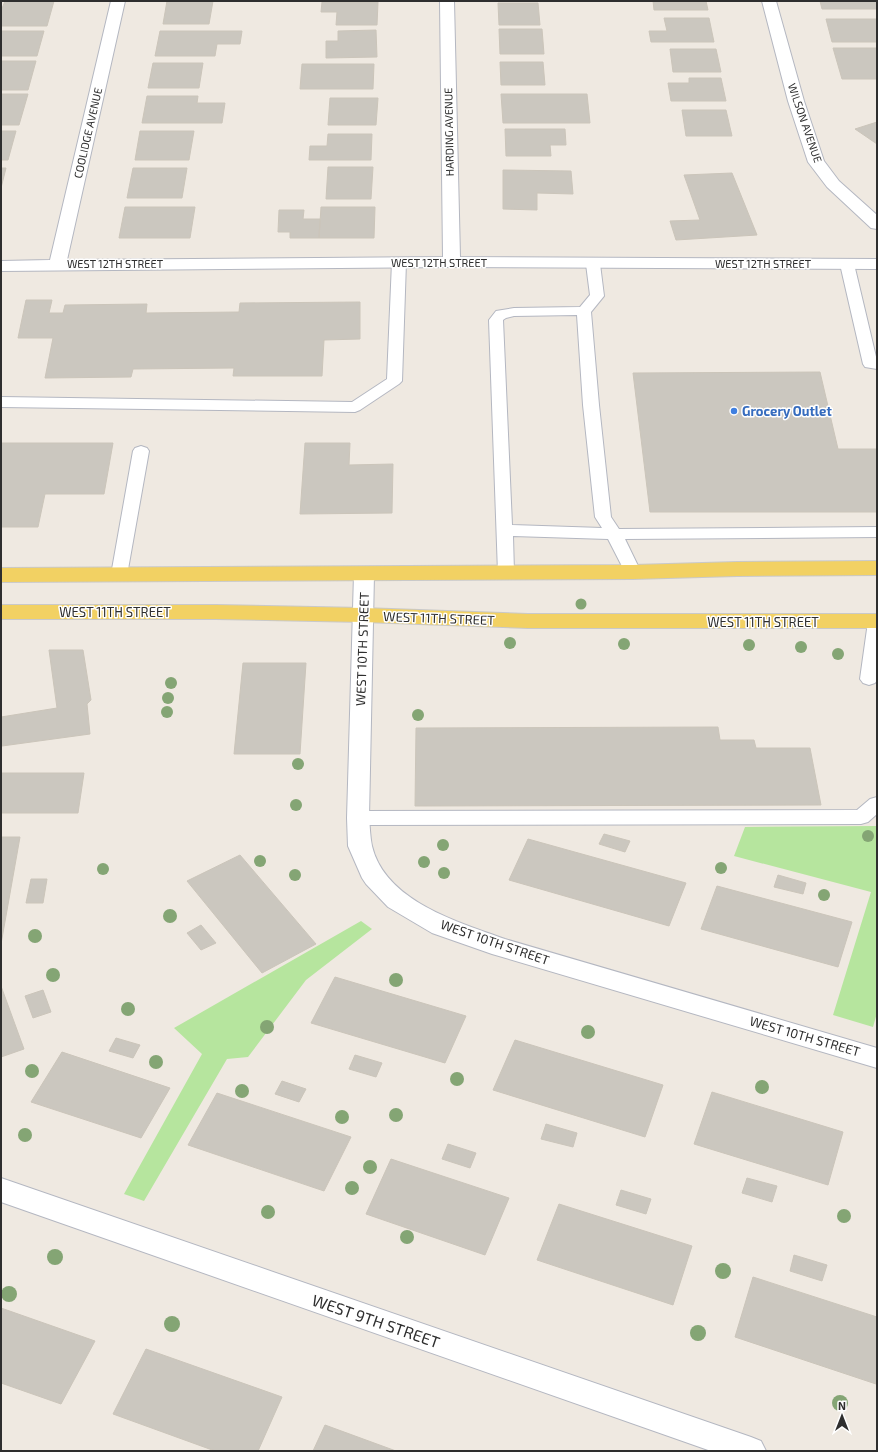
<svg xmlns="http://www.w3.org/2000/svg" width="878" height="1452" viewBox="0 0 878 1452" font-family="'Exo 2',sans-serif">
<style>
.green{fill:#b6e59e}
.building{fill:#cbc7bf;stroke:#cbc5ba}
.lines{fill:none;stroke-linecap:round;stroke-linejoin:round}
.service-casing{stroke:#b4b7c1;stroke-width:2}
.minor-casing{stroke:#b4b7c1;stroke-width:2}
.primary-casing{stroke:#c9c9c9;stroke-width:2}
.service{fill:#fff;fill-rule:evenodd}
.minor{fill:#fff;fill-rule:evenodd}
.primary{fill:#f2d163;fill-rule:evenodd}
.tree{fill:#84a574}
.shop-dot{fill:#3f7fe0;stroke:#fff;stroke-width:1.5}
.labels{text-anchor:middle;stroke-width:3;stroke-linejoin:round;paint-order:stroke}
.far-street-label{font-size:11px;fill:#2e2e2e;stroke:#fff}
.shop-label{font-size:13px;font-weight:bold;fill:#366cbe;stroke:#fff;text-anchor:start}
.street-label{font-size:13px;fill:#2e2e2e;stroke:#fff}
.near-street-label{font-size:16px;fill:#2e2e2e;stroke:#fff}
</style>
<rect width="100%" height="100%" fill="#efe9e1"/>
<!-- green -->
<path class="green" d="M877,826V1013L873,1027L833,1015L871,892L734,856L745,827Z
M361,921L372,929L306,980L248,1057L227,1059L144,1201L124,1194L202,1054L174,1028Z"/>
<!-- building -->
<path class="building" d="M5,1H54L47,26H1V11Z
M167,1H213L209,24H163Z
M653,1H706L708,10H654Z
M820,1H877V9H822Z
M322,2H378L377,25H336L337,12H321Z
M498,3H538L540,25H499Z
M664,18H709L714,42H651L649,31H667Z
M826,19H877V42H832Z
M499,29H542L544,54H500Z
M376,30L377,57L326,58V41H338V31Z
M1,31H44L37,56H1Z
M160,31H242L240,44H217L215,56H155Z
M833,48H877V79H842Z
M670,49H716L721,72H673Z
M1,61H36L28,90H1Z
M500,62H543L545,85H501Z
M153,63H203L199,88H148Z
M302,64H374L373,89H300Z
M689,78H721L726,101H671L668,83H689Z
M1,94H28L19,125H1Z
M501,94H587L590,123H503Z
M147,96H198L197,103H225L222,123H142Z
M330,98H378L376,125H328Z
M682,110H726L732,136H686Z
M877,122V144L855,129Z
M505,129H565L566,145H550L551,156H506Z
M1,131H16L8,160H1Z
M140,131H194L189,160H135Z
M328,134H372L371,160H309L310,146H327Z
M328,167H373L371,199H326Z
M1,168H6L1,188Z
M133,168H187L182,198H127Z
M503,170L571,171L573,194L537,193V210L503,209Z
M732,173L757,235L676,240L670,221L700,220L684,175Z
M125,207H195L190,238H119Z
M321,207H375L374,238H319Z
M279,210H304L303,219H320L319,238H290V232H278Z
M26,300H52L49,313H63L65,305L147,304L146,313L239,312L240,303L360,302V339L324,340L322,376H233L234,368L133,369L131,377L45,378L53,338H18Z
M820,372L838,449H877V512H650L633,373Z
M1,443H113L104,494H45L38,527H1Z
M305,443H350L349,465L393,464L392,513L300,514Z
M49,650H83L91,700L87,704L90,734L2,746L1,717L57,708Z
M243,663H306L300,754H234Z
M718,727L720,740H754L756,748H810L821,805L415,806L416,728Z
M1,773H84L78,813H1Z
M604,834L630,841L625,852L599,844Z
M1,837H20L1,944Z
M528,839L686,883L669,926L509,880Z
M240,855L316,944L262,973L187,881Z
M778,875L806,883L803,894L774,887Z
M31,879H47L43,903H26Z
M717,886L852,922L838,967L701,929Z
M201,925L216,943L201,950L187,933Z
M335,977L466,1016L445,1063L311,1023Z
M1,986L24,1049L1,1057Z
M43,990L51,1012L33,1018L25,996Z
M116,1038L140,1045L133,1058L109,1051Z
M515,1040L663,1085L645,1137L493,1090Z
M62,1052L170,1088L141,1138L31,1102Z
M355,1055L382,1063L376,1077L349,1069Z
M282,1081L306,1089L299,1102L275,1094Z
M712,1092L843,1132L828,1185L694,1144Z
M217,1093L351,1137L324,1191L188,1145Z
M546,1124L577,1133L573,1147L541,1139Z
M448,1144L476,1153L470,1168L442,1159Z
M391,1159L509,1198L485,1255L366,1214Z
M747,1178L777,1186L772,1202L742,1193Z
M621,1190L651,1199L646,1214L616,1205Z
M559,1204L692,1246L673,1305L537,1260Z
M794,1255L827,1265L822,1281L790,1271Z
M753,1277L877,1317L876,1384L735,1337Z
M1,1308L95,1341L61,1404L1,1383Z
M146,1349L282,1397L258,1451H215L113,1414Z
M325,1425L396,1451H313Z"/>
<g class="lines">
<!-- service casing -->
<g class="service-casing">
<path id="service" d="M399,258L404,259L406,262L402,381L399,384L360,410L355,412L1,407V397L352,402L387,379L392,262L394,259Z
M593,260L598,261L600,264L604,296L591,312L599,405L611,517L619,529L877,527V537L625,539L641,572L639,576L633,577L627,576L608,539L513,536L514,573L512,577L506,578L500,577L498,573L489,320L496,311L514,308L580,307L590,295L586,264L588,261ZM577,315L583,405L595,517L602,528L512,525L503,320L506,318L514,316Z
M847,260L852,261L854,264L877,361V369L865,367L863,364L840,264L842,261Z
M141,446L147,448L149,451L127,575L125,579L119,580L113,579L111,575L133,451L135,448Z
M877,616V680L875,683L869,685L863,683L860,679L868,622L871,618Z
M877,797V814L868,822L861,824L358,825L351,823L349,818L351,813L358,811L857,810L870,799Z"/>
</g>
<!-- minor casing -->
<g class="minor-casing">
<path id="minor" d="M111,1H125L67,260L443,257L440,1H454L460,257L877,259V269L452,267L1,271V261L50,260Z
M762,1H776L804,101L824,161L839,181L877,215V229L871,228L827,187L808,162L788,101Z
M364,567L371,569L374,574L369,818C370,827 370,837 372,846C385,901 458,922 505,939L877,1048V1068L492,954L432,933L388,907L366,884L362,878L348,846L347,818L354,574L357,569Z
M1,1178L751,1437L761,1441L766,1451H711L1,1202Z"/>
</g>
<!-- primary casing -->
<g class="primary-casing">
<path id="primary" d="M877,561V575L737,576L633,579L1,582V568L633,565L737,562Z
M1,605H216L363,608L528,614H877V628H528L363,622L216,619H1Z"/>
</g>
<!-- service -->
<use href="#service" class="service"/>
<!-- minor -->
<use href="#minor" class="minor"/>
<!-- primary -->
<use href="#primary" class="primary"/>
</g>
<!-- trees -->
<g class="tree">
<circle cx="581" cy="604" r="5.5"/>
<circle cx="510" cy="643" r="6"/>
<circle cx="624" cy="644" r="6"/>
<circle cx="749" cy="645" r="6"/>
<circle cx="801" cy="647" r="6"/>
<circle cx="838" cy="654" r="6"/>
<circle cx="171" cy="683" r="6"/>
<circle cx="168" cy="698" r="6"/>
<circle cx="167" cy="712" r="6"/>
<circle cx="418" cy="715" r="6"/>
<circle cx="298" cy="764" r="6"/>
<circle cx="296" cy="805" r="6"/>
<circle cx="868" cy="836" r="6"/>
<circle cx="443" cy="845" r="6"/>
<circle cx="260" cy="861" r="6"/>
<circle cx="424" cy="862" r="6"/>
<circle cx="721" cy="868" r="6"/>
<circle cx="103" cy="869" r="6"/>
<circle cx="444" cy="873" r="6"/>
<circle cx="295" cy="875" r="6"/>
<circle cx="824" cy="895" r="6"/>
<circle cx="170" cy="916" r="7"/>
<circle cx="35" cy="936" r="7"/>
<circle cx="53" cy="975" r="7"/>
<circle cx="396" cy="980" r="7"/>
<circle cx="128" cy="1009" r="7"/>
<circle cx="267" cy="1027" r="7"/>
<circle cx="588" cy="1032" r="7"/>
<circle cx="156" cy="1062" r="7"/>
<circle cx="32" cy="1071" r="7"/>
<circle cx="457" cy="1079" r="7"/>
<circle cx="762" cy="1087" r="7"/>
<circle cx="242" cy="1091" r="7"/>
<circle cx="396" cy="1115" r="7"/>
<circle cx="342" cy="1117" r="7"/>
<circle cx="25" cy="1135" r="7"/>
<circle cx="370" cy="1167" r="7"/>
<circle cx="352" cy="1188" r="7"/>
<circle cx="268" cy="1212" r="7"/>
<circle cx="844" cy="1216" r="7"/>
<circle cx="407" cy="1237" r="7"/>
<circle cx="55" cy="1257" r="8"/>
<circle cx="723" cy="1271" r="8"/>
<circle cx="9" cy="1294" r="8"/>
<circle cx="172" cy="1324" r="8"/>
<circle cx="698" cy="1333" r="8"/>
<circle cx="840" cy="1403" r="8"/>
</g>
<!-- markers -->
<circle class="shop-dot" cx="734" cy="411" r="4"/>
<g class="labels">
<!-- far-street labels -->
<g class="far-street-label">
<text transform="translate(805 123) rotate(71)" y="4">WILSON AVENUE</text>
<text transform="translate(449 132) rotate(-91)" y="4">HARDING AVENUE</text>
<text transform="translate(88 133) rotate(-77)" y="4">COOLIDGE AVENUE</text>
<text x="439" y="267">WEST 12TH STREET</text>
<text x="115" y="268">WEST 12TH STREET</text>
<text x="763" y="268">WEST 12TH STREET</text>
</g>
<!-- shop labels -->
<g class="shop-label">
<text x="742" y="416">Grocery Outlet</text>
</g>
<!-- street labels -->
<g class="street-label">
<text x="115" y="617">WEST 11TH STREET</text>
<text transform="translate(439 618) rotate(2)" y="5">WEST 11TH STREET</text>
<text x="763" y="627">WEST 11TH STREET</text>
<text transform="translate(362 649) rotate(-88)" y="5">WEST 10TH STREET</text>
<text transform="translate(495 942) rotate(19)" y="5">WEST 10TH STREET</text>
<text transform="translate(805 1036) rotate(16)" y="5">WEST 10TH STREET</text>
</g>
<!-- near-street labels -->
<g class="near-street-label">
<text transform="translate(376 1321) rotate(19)" y="6">WEST 9TH STREET</text>
</g>
</g>
<!-- border -->
<rect width="878" height="1452" fill="none" stroke="#2e2e2e" stroke-width="4"/>
<!-- north arrow -->
<g transform="translate(842 1416)" stroke="#ffffff" stroke-width="3" paint-order="stroke">
<path d="M0-3L7 15L0 10L-7 15Z" fill="#2e2e2e"/>
<text y="-6" font-size="11" font-weight="bold" text-anchor="middle" fill="#2e2e2e">N</text>
</g>
</svg>
